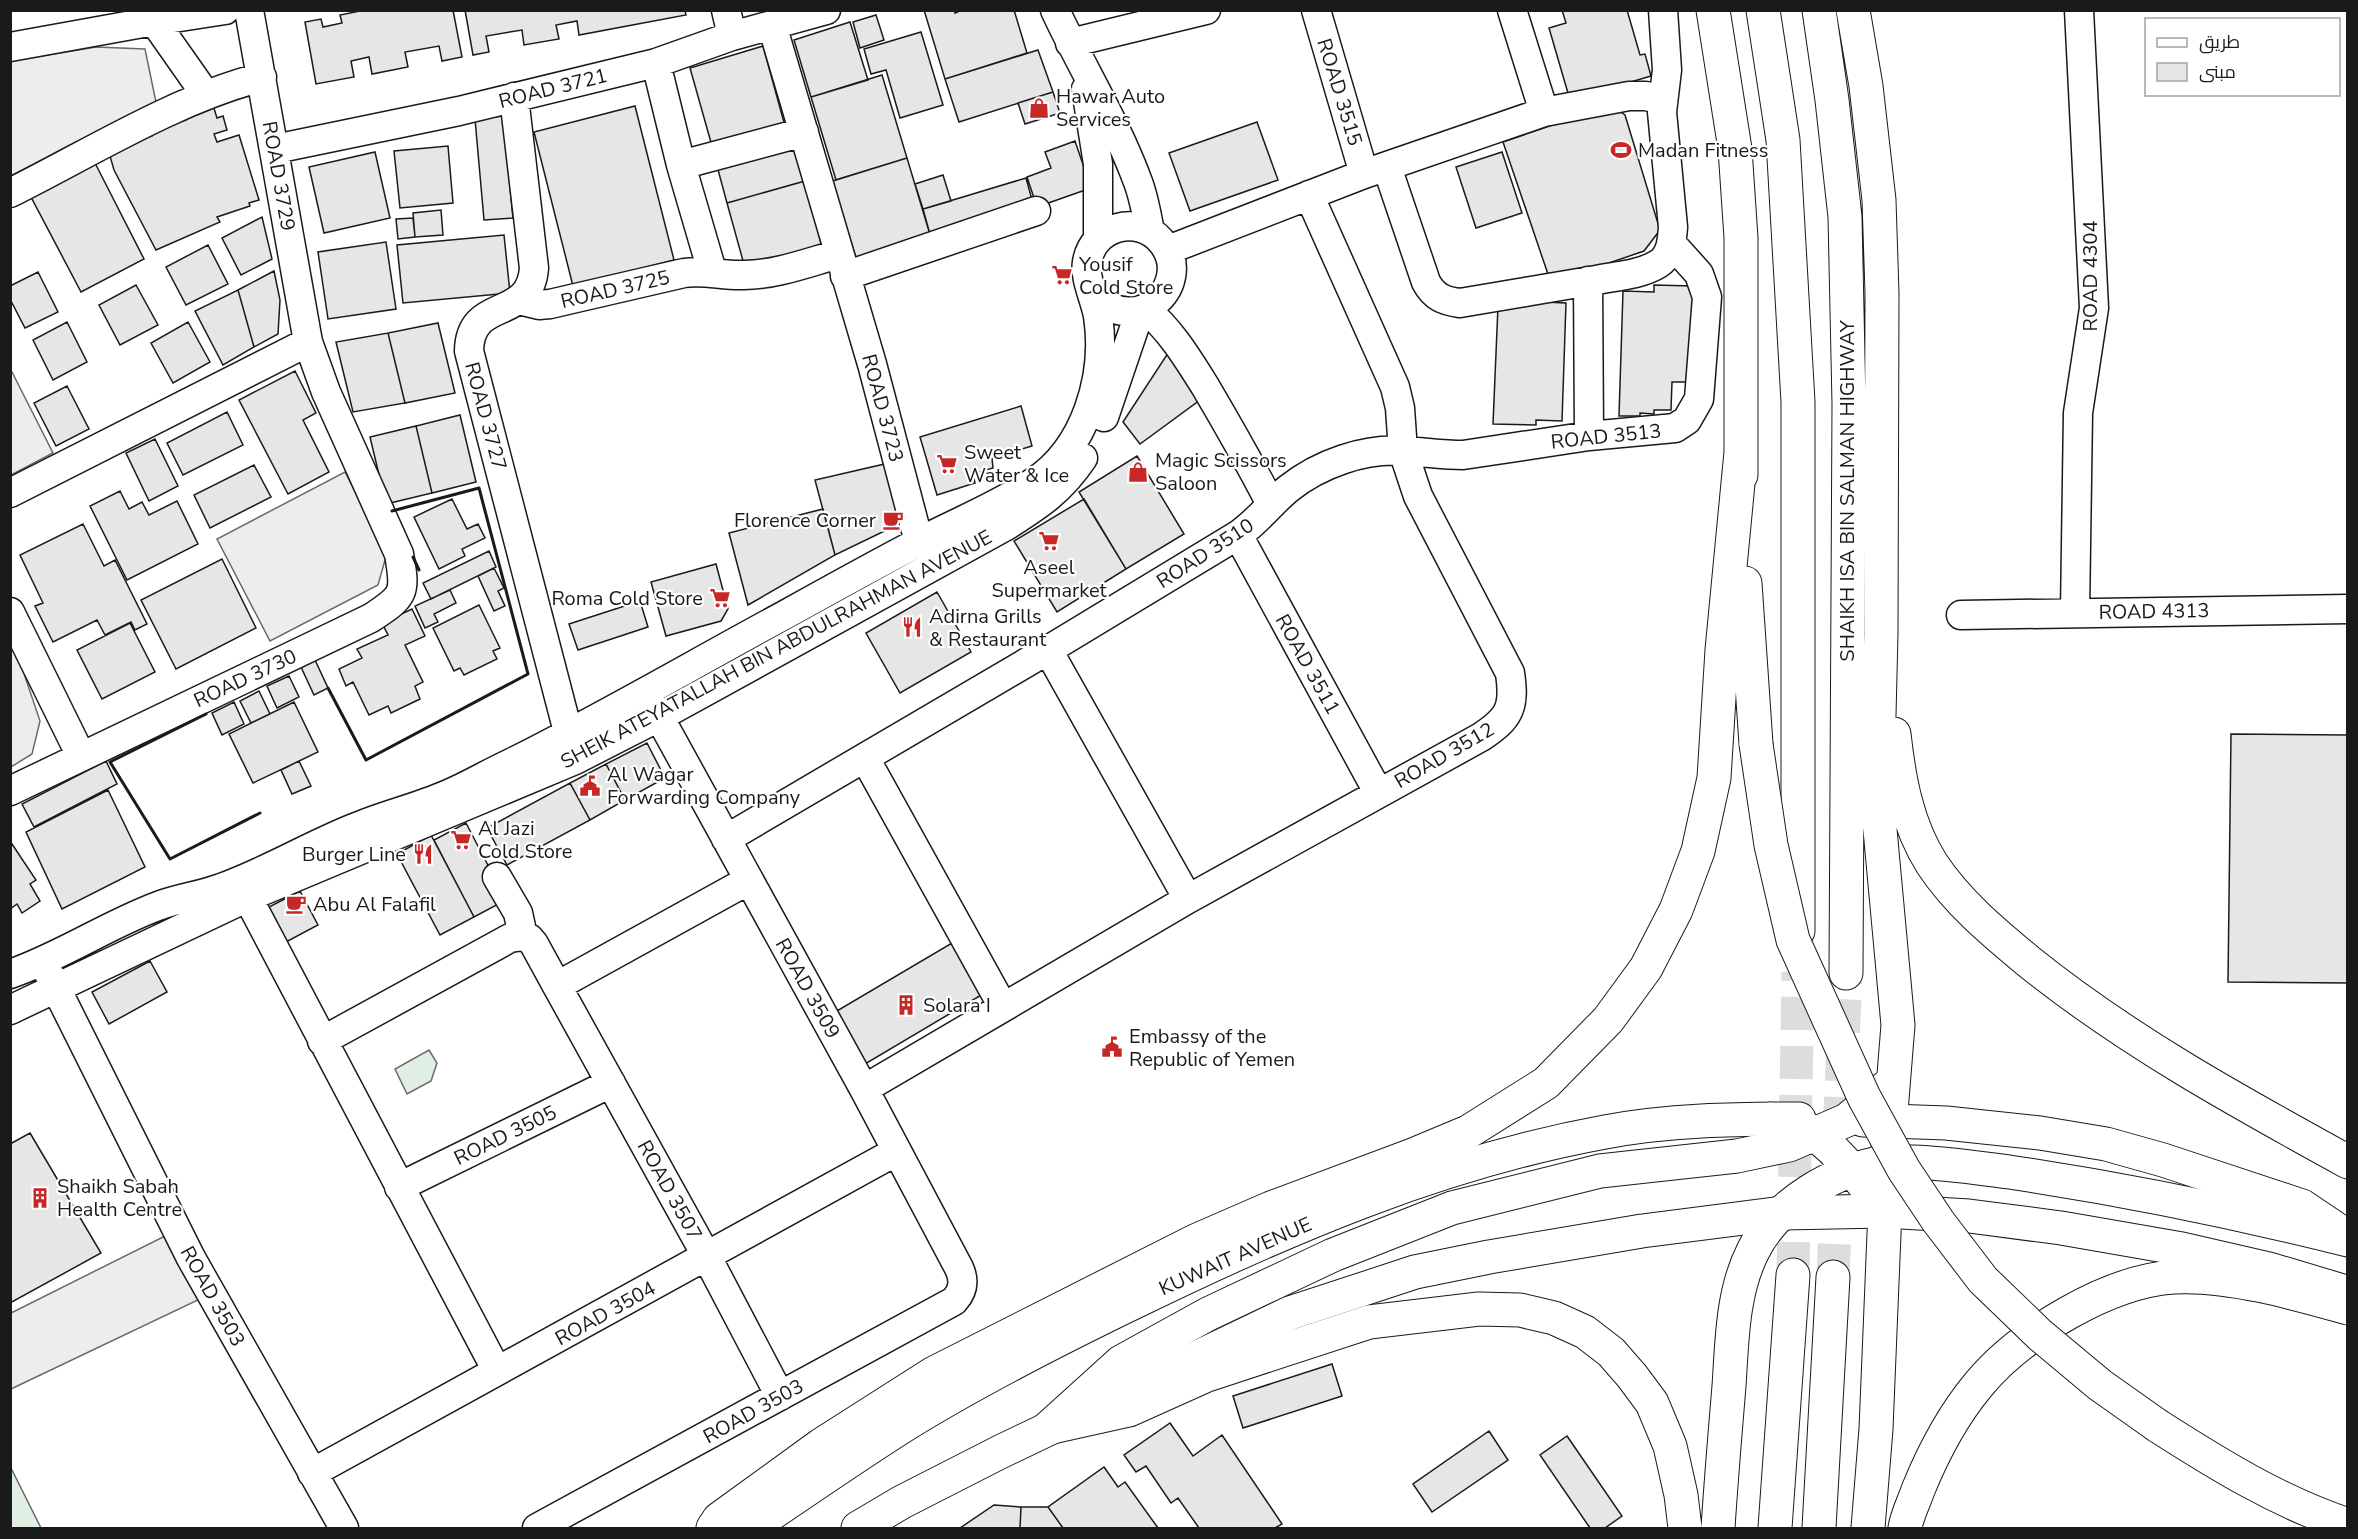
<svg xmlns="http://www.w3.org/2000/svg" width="2358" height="1539" viewBox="0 0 2358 1539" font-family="'Nunito Sans',Cairo,sans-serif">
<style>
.green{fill:#e0efe3;stroke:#6a6a6a;stroke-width:1.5}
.parking{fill:#ededed;stroke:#6a6a6a;stroke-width:1.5}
.building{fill:#e6e6e6;stroke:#1a1a1a;stroke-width:1.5}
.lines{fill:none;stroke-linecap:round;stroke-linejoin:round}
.highway-tunnel{stroke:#ddd;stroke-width:33;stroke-dasharray:33 16;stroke-linecap:butt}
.minor-casing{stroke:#1a1a1a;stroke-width:31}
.major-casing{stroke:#1a1a1a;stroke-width:35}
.highway-casing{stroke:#1a1a1a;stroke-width:35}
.minor{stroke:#fff;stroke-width:28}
.major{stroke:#fff;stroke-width:33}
.highway{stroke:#fff;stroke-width:33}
.highway-bridge-casing{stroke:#1a1a1a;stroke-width:35;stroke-linecap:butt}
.highway-bridge{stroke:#fff;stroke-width:33}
.wall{stroke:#1a1a1a;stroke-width:3}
.labels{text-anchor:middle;stroke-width:4.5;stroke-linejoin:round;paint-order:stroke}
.street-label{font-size:20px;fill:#1a1a1a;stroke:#fff}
.poi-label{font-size:20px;fill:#1a1a1a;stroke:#fff;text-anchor:start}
</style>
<rect width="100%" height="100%" fill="#fff"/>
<!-- green -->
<path class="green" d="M429,1050L437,1063L431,1081L407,1094L395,1069Z
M11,1470H12L41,1528H11Z"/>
<!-- parking -->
<path class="parking" d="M96,47L145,49L156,102L11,176V61Z
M11,370L53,453L11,475H10Z
M345,472L387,553L378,585L270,641L217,539Z
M11,635L40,721L32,754L11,767Z
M165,1236L200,1299L11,1389V1313Z"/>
<!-- building -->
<path class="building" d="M365,10H453L462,57L442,61L439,46L405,52L408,67L372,74L369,57L351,61L354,77L316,84L305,22L321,19L323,27L342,23L340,15Z
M465,10H685L686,15L579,35L577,21L556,25L559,39L524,45L522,30L486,36L489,52L473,55Z
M924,10H955V13L962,10H1014L1027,53L945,79Z
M1562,10H1627L1640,55L1645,54L1651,76L1570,100L1549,28L1566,23Z
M876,15L884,40L860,48L853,22Z
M850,22L868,80L811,97L794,40Z
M921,32L943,105L900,118L886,70L871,74L864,49Z
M763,46L785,126L712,146L690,68Z
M1038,50L1053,92L959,122L945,79Z
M882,75L907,158L836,180L811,97Z
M1053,92L1060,113L1025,124L1018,103Z
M213,105L217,118L223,116L227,130L214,134L217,142L239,135L259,200L249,203L250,206L217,217L220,222L156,250L114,170L108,149L152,136L151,130L186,120L184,113Z
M1611,105L1625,115L1660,230L1644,251L1551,283L1503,142Z
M635,106L674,260L573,286L534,132Z
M503,116L513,218L484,220L475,119Z
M1257,122L1278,180L1190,211L1169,153Z
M1075,141L1091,188L1037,207L1027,177L1051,168L1045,152Z
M795,145L805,181L727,203L717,166Z
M448,146L453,203L400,208L394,151Z
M375,152L390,218L324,233L309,167Z
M1502,152L1522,213L1476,228L1456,167Z
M907,158L931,238L857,261L832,181Z
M95,163L144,259L81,292L31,197Z
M943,175L951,201L923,209L915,184Z
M1026,178L1034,207L931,238L923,209Z
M805,181L822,247L745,268L727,203Z
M441,210L443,235L415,237L413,213Z
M262,217L272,259L241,275L222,238Z
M413,218L415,237L398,239L396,219Z
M504,235L510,293L403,303L397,245Z
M386,242L396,309L328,319L318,252Z
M208,245L228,284L186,305L166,267Z
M274,271L280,300L278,334L254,347L238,290Z
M38,272L58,312L25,328L10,299V286Z
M136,285L158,325L120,345L99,305Z
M1654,285L1693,286L1690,382H1672L1671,410H1654V414L1640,413V416H1619L1623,291L1654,292Z
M238,290L254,347L223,365L195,311Z
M1524,301L1566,303L1562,421L1536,420V425L1493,424L1498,306L1524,307Z
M67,322L87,362L53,380L33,340Z
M188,322L210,362L173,383L151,343Z
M438,323L455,393L405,403L388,333Z
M388,333L405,403L353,412L336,342Z
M1170,350L1204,397L1140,444L1123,422Z
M295,371L316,413L303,420L329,472L288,494L239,400Z
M67,386L89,429L56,446L34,403Z
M1021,406L1032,446L992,458L993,468L973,474L975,483L937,495L920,437Z
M227,412L243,445L183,475L167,443Z
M460,415L476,482L432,493L416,426Z
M416,426L432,493L386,504L370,437Z
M155,439L178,486L149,501L126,453Z
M1137,456L1184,534L1126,569L1079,492Z
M889,463L903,522L835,555L815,480Z
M254,465L271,497L210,528L194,495Z
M120,491L129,509L142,502L149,515L177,501L198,544L127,580L90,506Z
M452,499L467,529L478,524L485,538L462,549L465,556L439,569L414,517Z
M1084,499L1126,569L1057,612L1014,541Z
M823,509L835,555L748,605L729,533Z
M83,524L104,566L115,560L147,624L135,630L131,622L105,635L97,620L53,642L35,606L43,603L20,555Z
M489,551L496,567L431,599L423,583Z
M222,559L256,628L176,669L141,600Z
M716,564L728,609L721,621L666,636L651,582Z
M494,568L504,588L498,591L505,606L494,611L478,576Z
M450,590L456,603L434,614L438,622L425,628L415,606Z
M937,592L971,652L900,693L866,633Z
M640,601L648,627L578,650L569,624Z
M479,605L500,648L493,651L497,659L464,675L460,668L454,671L433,628Z
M412,609L425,636L405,645L423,682L415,686L420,699L391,713L388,706L369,715L353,682L346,686L339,669L362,658L357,649L388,635L382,623Z
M130,623L155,672L102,699L77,650Z
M315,660L328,688L314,695L301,667Z
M289,676L299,697L277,708L267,686Z
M259,691L270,714L251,723L240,701Z
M234,702L244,724L222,735L212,713Z
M294,702L318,752L253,783L229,734Z
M2231,734L2348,735V983L2228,982Z
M647,743L665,778L625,800L606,764Z
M106,761L117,784L34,827L22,804Z
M299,761L311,786L292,794L281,770Z
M606,764L625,800L590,820L570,783Z
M570,783L590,820L507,865L487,828Z
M108,790L145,867L62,909L26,832Z
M466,823L506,900L474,917L434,840Z
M431,835L474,917L440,935L397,854Z
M10,841L36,880L30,884L40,901L22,913L17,904L10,909Z
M300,891L318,925L286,942L267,908Z
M952,943L983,994L860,1067L830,1015Z
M150,961L167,992L109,1024L92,992Z
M30,1133L101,1253L10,1303V1144Z
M1332,1364L1342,1396L1243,1428L1233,1396Z
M1170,1423L1193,1456L1222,1435L1282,1524L1275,1528H1199L1178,1498L1171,1503L1146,1466L1136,1472L1124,1455Z
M1489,1431L1508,1460L1432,1512L1413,1484Z
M1567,1436L1622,1516L1605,1528H1590L1540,1455Z
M1104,1467L1118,1487L1125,1482L1158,1528H1063L1048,1507Z
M994,1505L1021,1507L1020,1528H960Z
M1021,1507H1048L1063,1528H1020Z"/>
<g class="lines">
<!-- highway-tunnel -->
<path class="highway-tunnel" d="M1793,1275L1798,972
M1833,1277L1846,973"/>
<!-- minor casing -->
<g class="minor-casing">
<path id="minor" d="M151,10L154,21L206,95
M726,10L732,36
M1055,10C1082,68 1116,122 1138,182C1144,198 1147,215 1150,232
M1316,10L1364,174
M1512,10L1544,112
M772,25L872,364L919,542
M1070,43L1206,10
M10,47L154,21L225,10
M656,63L681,165L712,271
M1086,89L1098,164V239
M514,97L534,268C530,323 470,295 469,351L573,751
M275,149L459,111L656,63L732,36L826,10
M681,165L804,132
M1387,167L1426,282C1434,297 1444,301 1460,303C1505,295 1551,288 1596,280C1616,276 1640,275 1658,264C1671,256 1672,241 1673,227L1662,112L1667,70L1663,10
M10,193C90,153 176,99 262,77
M1168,250L1364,174L1544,112L1629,96H1646L1663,100
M845,276L1036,211
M1588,281L1589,436
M518,300L539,305L550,304L684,273C705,270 723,276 744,275C776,275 809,262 839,254
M1145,309C1170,329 1188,359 1205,386C1228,425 1250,464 1271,504
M1104,417L1140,311
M10,493L308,342
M1238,535L1378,792
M10,612L81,756
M2075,612L2078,413L2094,308L2079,10
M1961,615L2348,609
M1048,650L1188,899
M865,758L1003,1007
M10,791L371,618C405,596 406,593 399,554L326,392L308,342L249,10
M726,839L1048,650L1238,535C1257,522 1270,504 1288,489C1319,464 1364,448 1404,451C1424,452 1443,455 1463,455L1589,436L1675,428L1687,420L1699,399L1707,297L1699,274L1672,244
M497,877L518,913L523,936
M239,881L497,1371
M523,936L529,938L534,944L557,986L707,1257L780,1396
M48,972L191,1258L344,1528
M10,974C62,956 107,925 158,906C178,898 200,896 221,888C266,872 309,846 354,828C384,815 416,808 446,795C468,786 489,773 511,763C604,717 692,665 783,616C828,591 873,566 919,542C957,522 998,506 1034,482C1086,448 1107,376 1098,316C1095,299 1084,278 1087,262C1093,226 1138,214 1161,241C1196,281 1139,341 1094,295
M557,986L749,880
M10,1010L248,897L575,760L659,717L1006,526C1039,505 1061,491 1083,458
M322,1041L510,938L523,936
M864,1089L1188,899L1481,737C1510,718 1515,707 1510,673L1418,496L1403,451L1400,408L1395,387L1309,195
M399,1187L611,1083
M312,1473L897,1151
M537,1528L954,1301C963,1291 965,1281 959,1268L864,1089L651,702"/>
</g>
<!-- major casing -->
<g class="major-casing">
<path id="major" d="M1863,1120L1946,1123L2040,1133L2106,1144L2163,1160L2302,1206L2348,1237
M750,1528C801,1494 851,1459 903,1426C979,1379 1060,1338 1141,1299C1289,1227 1441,1162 1605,1132C1668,1120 1735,1119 1799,1119
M858,1528L902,1502L1000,1452L1290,1313L1415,1272L1489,1257L1642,1231L1783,1213L1885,1211L1969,1216L2061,1228L2182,1249L2269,1269L2346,1292"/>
</g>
<!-- highway casing -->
<g class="highway-casing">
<path id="highway" d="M1713,10L1735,149L1741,238V475
M1763,10L1783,140L1798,402V931
M1819,10L1832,100L1845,217L1849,404L1846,973
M1853,10L1866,86L1879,200L1882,293L1881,634L1877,797L1898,1025L1887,1161L1876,1429L1868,1528
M1745,583L1756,744
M1894,734C1899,779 1907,825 1932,864C1957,902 1993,932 2028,961C2126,1040 2237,1101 2348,1162
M1771,1119C1780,1121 1791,1121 1799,1125C1825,1138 1847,1163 1865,1186
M2158,1426C2219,1465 2279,1502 2348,1525
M1048,1428L1129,1410L1207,1375L1369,1322L1479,1309L1520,1310L1554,1318L1585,1332L1611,1352L1632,1376L1652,1403L1670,1446L1681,1495L1685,1528
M1047,1429L1121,1362L1208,1314L1333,1255L1452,1208L1600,1171L1737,1156L1789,1145L1847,1120L1890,1084
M713,1528L719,1519L821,1445L934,1373L1195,1241L1271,1208L1413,1155L1468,1132L1546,1083L1608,1020L1646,968L1676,910L1698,851L1714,778L1722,650L1741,452
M1718,1528C1721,1481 1725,1434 1729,1386C1732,1342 1732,1292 1753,1251C1776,1204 1835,1169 1886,1162C1895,1160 1905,1162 1913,1162C1946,1163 1977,1168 2009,1172C2124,1189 2236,1212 2348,1240
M1775,1528L1793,1275
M1819,1528L1833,1277
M1905,1528C1907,1515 1914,1502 1918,1490C1933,1453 1953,1415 1979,1384C2021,1334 2108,1281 2174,1277C2228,1274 2295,1293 2348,1308"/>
</g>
<!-- minor -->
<use href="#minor" class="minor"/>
<!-- major -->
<use href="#major" class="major"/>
<!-- highway -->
<use href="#highway" class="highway"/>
<!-- highway-bridge casing -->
<g class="highway-bridge-casing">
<path id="highway-bridge" d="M1756,744L1771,845L1793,940L1864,1097L1904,1170L1938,1221L1983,1280L2040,1335L2100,1385L2158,1426"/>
</g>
<!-- highway-bridge -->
<use href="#highway-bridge" class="highway-bridge"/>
<!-- wall -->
<path class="wall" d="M413,557L419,570
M328,688L366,760L528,674L479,488L392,511
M206,714L110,762L170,859L260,813"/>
</g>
<!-- icons -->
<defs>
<g id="shop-bare" transform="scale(1.62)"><path d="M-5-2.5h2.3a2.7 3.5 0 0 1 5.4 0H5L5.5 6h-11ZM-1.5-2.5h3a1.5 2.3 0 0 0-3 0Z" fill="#c62828" stroke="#fff" stroke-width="2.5" paint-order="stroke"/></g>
<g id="stadium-bare" transform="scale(1.62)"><path d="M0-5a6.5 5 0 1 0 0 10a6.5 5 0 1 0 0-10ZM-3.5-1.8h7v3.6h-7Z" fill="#c62828" stroke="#fff" stroke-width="2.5" paint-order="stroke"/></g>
<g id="supermarket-bare" transform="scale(1.62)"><path d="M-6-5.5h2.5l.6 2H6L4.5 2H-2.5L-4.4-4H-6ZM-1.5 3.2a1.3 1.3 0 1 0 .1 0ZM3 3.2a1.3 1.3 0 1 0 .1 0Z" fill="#c62828" stroke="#fff" stroke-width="2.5" paint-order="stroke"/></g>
<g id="cafe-bare" transform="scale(1.62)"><path d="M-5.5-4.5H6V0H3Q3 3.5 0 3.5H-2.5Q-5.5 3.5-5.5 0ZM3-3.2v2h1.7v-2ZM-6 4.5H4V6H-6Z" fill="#c62828" stroke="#fff" stroke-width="2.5" paint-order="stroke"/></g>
<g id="restaurant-bare" transform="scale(1.62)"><path d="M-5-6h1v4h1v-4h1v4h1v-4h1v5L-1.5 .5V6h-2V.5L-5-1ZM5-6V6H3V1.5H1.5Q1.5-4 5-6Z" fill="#c62828" stroke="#fff" stroke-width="2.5" paint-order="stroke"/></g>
<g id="civic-bare" transform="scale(1.62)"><path d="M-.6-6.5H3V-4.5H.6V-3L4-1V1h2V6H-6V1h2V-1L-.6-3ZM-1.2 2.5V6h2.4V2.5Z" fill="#c62828" stroke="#fff" stroke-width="2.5" paint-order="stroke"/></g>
<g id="building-bare" transform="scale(1.62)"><path d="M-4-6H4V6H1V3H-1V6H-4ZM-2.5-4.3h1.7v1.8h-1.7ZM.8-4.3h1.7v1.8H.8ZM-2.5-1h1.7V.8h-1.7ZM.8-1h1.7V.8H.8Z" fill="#c62828" stroke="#fff" stroke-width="2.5" paint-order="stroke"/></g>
</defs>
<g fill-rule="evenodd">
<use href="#shop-bare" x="1039" y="108"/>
<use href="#stadium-bare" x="1621" y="150"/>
<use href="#supermarket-bare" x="1062" y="275"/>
<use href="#supermarket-bare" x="947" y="464"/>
<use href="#shop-bare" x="1138" y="472"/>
<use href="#cafe-bare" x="893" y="520"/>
<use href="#supermarket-bare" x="1049" y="541"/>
<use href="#supermarket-bare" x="720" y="598"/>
<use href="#restaurant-bare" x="912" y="627"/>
<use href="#civic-bare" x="590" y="786"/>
<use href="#supermarket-bare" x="461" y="840"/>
<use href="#restaurant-bare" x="423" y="854"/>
<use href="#cafe-bare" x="296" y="904"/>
<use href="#building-bare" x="906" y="1005"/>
<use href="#civic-bare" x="1112" y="1047"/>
<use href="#building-bare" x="40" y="1198"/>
</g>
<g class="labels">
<!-- street labels -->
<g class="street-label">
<text transform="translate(553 88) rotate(-14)" y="7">ROAD 3721</text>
<text transform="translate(1340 92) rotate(73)" y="7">ROAD 3515</text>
<text transform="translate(279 176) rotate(80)" y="7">ROAD 3729</text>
<text transform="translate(2090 276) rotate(-90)" y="7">ROAD 4304</text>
<text transform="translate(615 289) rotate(-13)" y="7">ROAD 3725</text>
<text transform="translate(883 408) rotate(75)" y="7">ROAD 3723</text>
<text transform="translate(486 416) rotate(75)" y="7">ROAD 3727</text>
<text transform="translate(1606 436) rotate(-6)" y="7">ROAD 3513</text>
<text transform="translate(1847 491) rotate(-90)" y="7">SHAIKH ISA BIN SALMAN HIGHWAY</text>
<text transform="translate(1205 553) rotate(-33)" y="7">ROAD 3510</text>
<text transform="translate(2154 611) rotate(-1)" y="7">ROAD 4313</text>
<text transform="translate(776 649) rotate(-28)" y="7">SHEIK ATEYATALLAH BIN ABDULRAHMAN AVENUE</text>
<text transform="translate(1308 664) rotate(61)" y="7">ROAD 3511</text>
<text transform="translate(245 678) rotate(-25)" y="7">ROAD 3730</text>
<text transform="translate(1444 755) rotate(-30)" y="7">ROAD 3512</text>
<text transform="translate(808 988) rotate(61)" y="7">ROAD 3509</text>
<text transform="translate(505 1135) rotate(-26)" y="7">ROAD 3505</text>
<text transform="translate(670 1190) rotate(61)" y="7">ROAD 3507</text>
<text transform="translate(1235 1256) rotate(-24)" y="7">KUWAIT AVENUE</text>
<text transform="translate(213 1296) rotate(61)" y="7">ROAD 3503</text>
<text transform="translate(605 1313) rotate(-29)" y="7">ROAD 3504</text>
<text transform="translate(753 1411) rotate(-29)" y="7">ROAD 3503</text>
</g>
<!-- poi labels -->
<g class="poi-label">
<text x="1056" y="103">Hawar Auto<tspan x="1056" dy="23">Services</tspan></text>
<text x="1638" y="157">Madan Fitness</text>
<text x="1079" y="271">Yousif<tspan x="1079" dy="23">Cold Store</tspan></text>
<text x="964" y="459">Sweet<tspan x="964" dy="23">Water &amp; Ice</tspan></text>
<text x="1155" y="467">Magic Scissors<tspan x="1155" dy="23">Saloon</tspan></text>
<text x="876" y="527" text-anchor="end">Florence Corner</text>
<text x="1049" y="574" text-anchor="middle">Aseel<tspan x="1049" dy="23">Supermarket</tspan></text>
<text x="703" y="605" text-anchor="end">Roma Cold Store</text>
<text x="929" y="623">Adirna Grills<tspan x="929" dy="23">&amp; Restaurant</tspan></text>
<text x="607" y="781">Al Wagar<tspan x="607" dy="23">Forwarding Company</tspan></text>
<text x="478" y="835">Al Jazi<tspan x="478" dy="23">Cold Store</tspan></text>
<text x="406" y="861" text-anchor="end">Burger Line</text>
<text x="313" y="911">Abu Al Falafil</text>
<text x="923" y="1012">Solara I</text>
<text x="1129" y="1043">Embassy of the<tspan x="1129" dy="23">Republic of Yemen</tspan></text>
<text x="57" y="1193">Shaikh Sabah<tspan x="57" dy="23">Health Centre</tspan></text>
</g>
</g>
<!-- border -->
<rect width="2358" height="1539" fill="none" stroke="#1a1a1a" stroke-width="24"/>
<!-- legend -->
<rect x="2145" y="18" width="195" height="78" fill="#ffffff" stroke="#a3a3a3" stroke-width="1.5"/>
<rect x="2157" y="38" width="30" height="9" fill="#ffffff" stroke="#a3a3a3" stroke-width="1.5"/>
<text x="2199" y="48" font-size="18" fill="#1a1a1a">طريق</text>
<rect x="2157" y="63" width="30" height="18" fill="#e6e6e6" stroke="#a3a3a3" stroke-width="1.5"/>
<text x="2199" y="78" font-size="18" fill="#1a1a1a">مبنى</text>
</svg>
